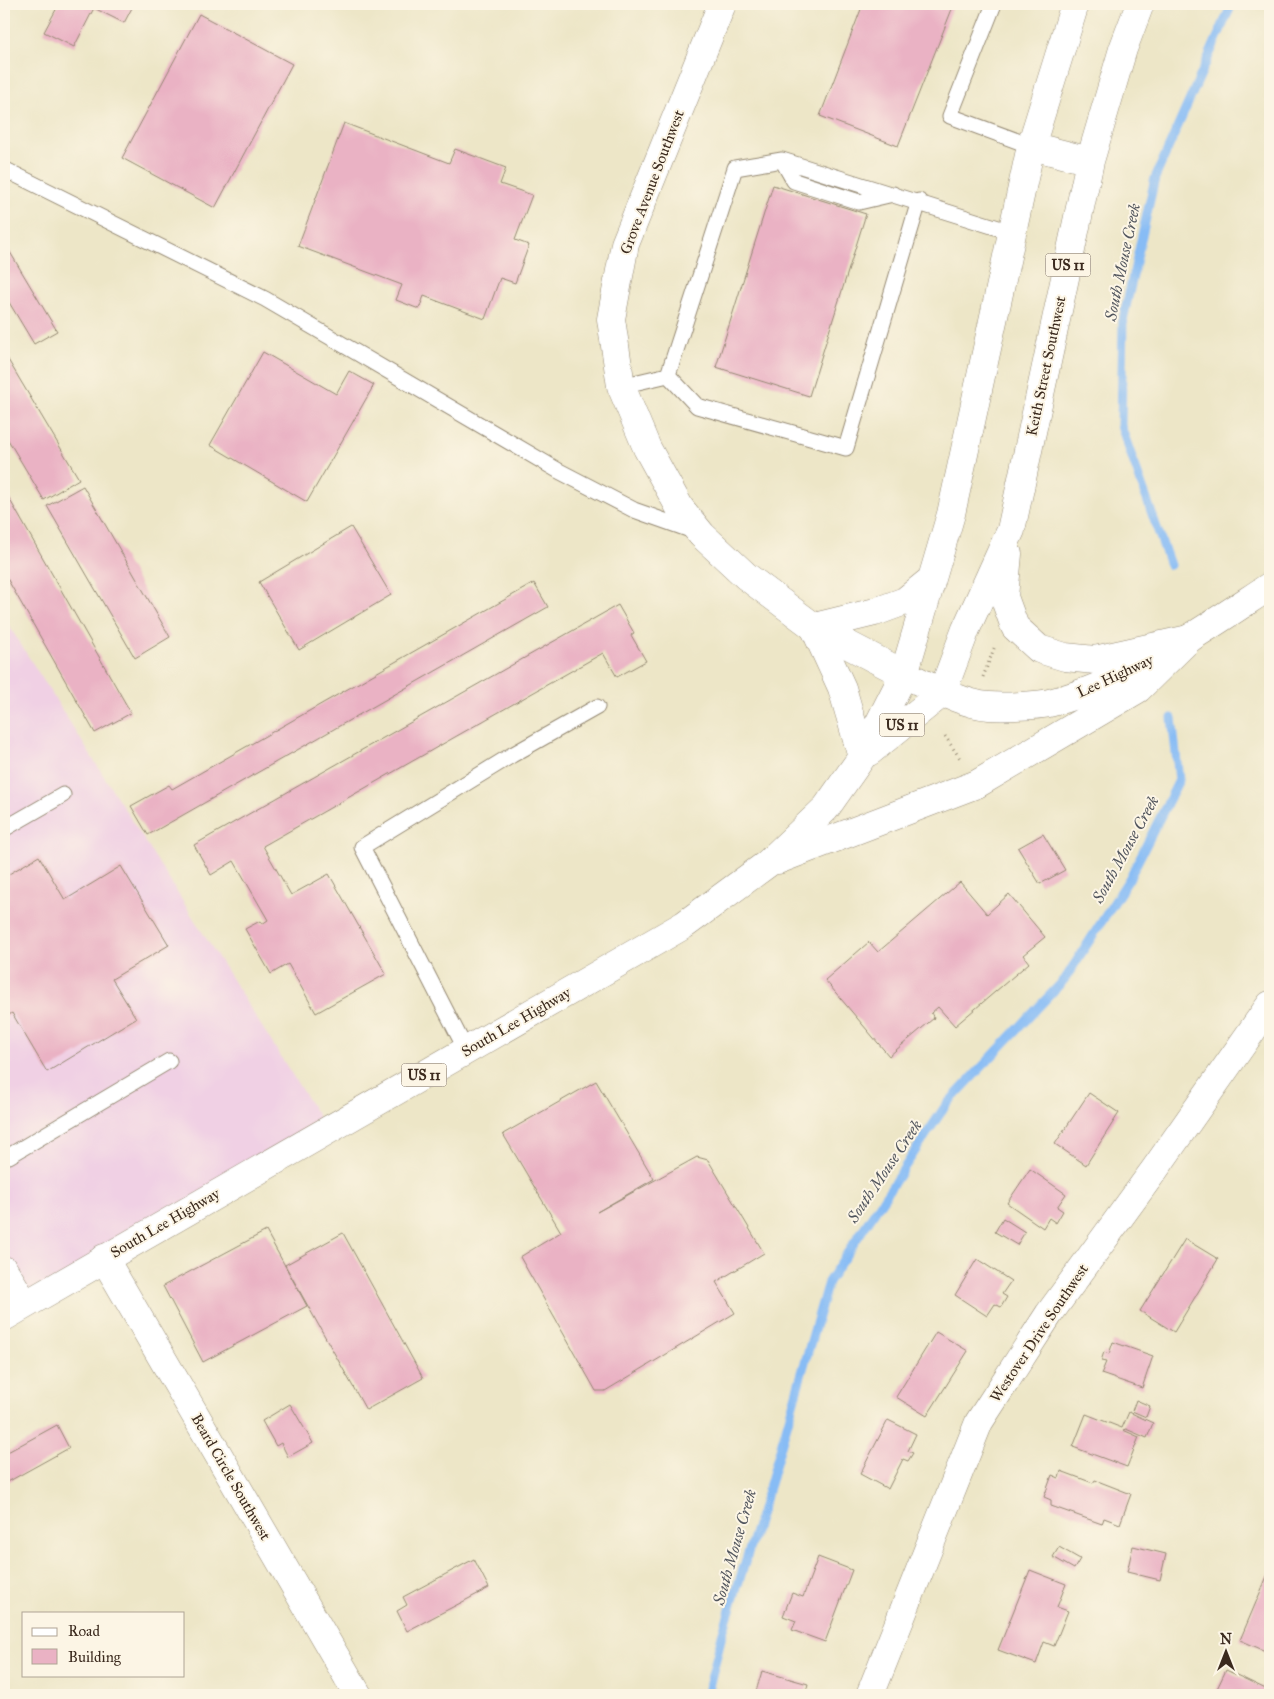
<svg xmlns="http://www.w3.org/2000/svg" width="1274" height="1699" viewBox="0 0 1274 1699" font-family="'IM FELL Great Primer',serif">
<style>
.built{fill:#f0d0e4}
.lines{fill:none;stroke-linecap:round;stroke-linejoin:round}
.stream{stroke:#87bcf5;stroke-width:9}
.building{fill:#eab2c4}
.service-casing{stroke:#948872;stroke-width:17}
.minor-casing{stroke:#948872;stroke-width:29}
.secondary-casing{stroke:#948872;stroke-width:29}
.primary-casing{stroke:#948872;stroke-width:29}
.path{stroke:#948872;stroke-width:3;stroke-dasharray:1 4;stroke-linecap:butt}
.service{stroke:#fff;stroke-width:15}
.minor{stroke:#fff;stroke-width:28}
.secondary{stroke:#fff;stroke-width:28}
.primary{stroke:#fff;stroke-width:28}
.labels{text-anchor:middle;stroke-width:4;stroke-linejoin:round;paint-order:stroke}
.shield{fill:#fcf5e5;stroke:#75675a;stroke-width:1}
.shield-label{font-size:14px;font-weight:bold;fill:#3b2a1e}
.street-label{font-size:15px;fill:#3b2a1e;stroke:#fcf5e5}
.water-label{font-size:16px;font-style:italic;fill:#52565e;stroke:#fcf5e5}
</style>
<rect width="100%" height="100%" fill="#fcf5e5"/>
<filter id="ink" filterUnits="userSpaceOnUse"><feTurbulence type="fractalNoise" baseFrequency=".02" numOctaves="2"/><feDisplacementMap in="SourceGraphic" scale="10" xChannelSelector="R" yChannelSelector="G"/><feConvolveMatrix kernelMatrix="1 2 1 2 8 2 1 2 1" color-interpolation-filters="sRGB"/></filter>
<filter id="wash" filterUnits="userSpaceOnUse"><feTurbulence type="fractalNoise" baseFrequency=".0096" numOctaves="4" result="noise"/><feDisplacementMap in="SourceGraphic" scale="20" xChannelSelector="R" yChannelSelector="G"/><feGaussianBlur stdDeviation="1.12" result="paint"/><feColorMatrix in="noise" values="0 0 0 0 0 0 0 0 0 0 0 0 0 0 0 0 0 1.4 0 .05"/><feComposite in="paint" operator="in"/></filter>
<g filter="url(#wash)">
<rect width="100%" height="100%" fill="#ede6c7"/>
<!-- built -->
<path class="built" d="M4,618L327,1130L4,1314Z"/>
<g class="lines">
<!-- stream -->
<path class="stream" d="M1170,565L1121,426L1123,320L1155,178L1232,4
M707,1695L722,1635L770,1484L828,1282L946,1105L1065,979L1129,879L1179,780L1172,718"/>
</g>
<g id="blocks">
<!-- building -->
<path class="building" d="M59,4H134L124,23L94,8L74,47L44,32Z
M863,4H954L898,146L820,116Z
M199,14L292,64L215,208L122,158Z
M344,123L449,163L455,149L506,168L500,184L532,195L515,240L529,245L515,283L500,278L485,319L424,296L419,309L396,300L402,285L298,246Z
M773,185L866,214L809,396L716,367Z
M4,242L57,331L34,344L4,294Z
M263,352L336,394L349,371L374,385L307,502L210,445Z
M4,353L79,479L44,500L4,433Z
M83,486L170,637L135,658L47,506Z
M6,493L131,713L95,733L4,573V494Z
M351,527L391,595L299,650L259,582Z
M534,583L548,607L148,835L131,806L169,785L172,789Z
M618,605L634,633L631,635L646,661L617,677L603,653L263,846L291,895L329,874L386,974L316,1013L288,964L271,974L245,929L260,921L262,924L268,920L234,861L211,875L194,845Z
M1043,834L1065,870L1040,884L1018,848Z
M39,856L65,900L121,866L169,945L112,979L136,1018L47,1072L12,1013L4,1018V877Z
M960,882L987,914L1009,894L1045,937L1023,955L1029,963L955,1026L938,1007L931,1013L934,1018L889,1056L825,980L869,942L878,952Z
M596,1081L654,1179L597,1212L697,1157L708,1160L764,1253L716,1282L735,1313L605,1391H596L520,1257L561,1232L503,1134Z
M1089,1093L1119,1113L1086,1165L1055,1144Z
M1030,1169L1066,1194L1057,1207L1063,1211L1056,1223L1049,1218L1043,1228L1007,1203Z
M1003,1218L1025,1232L1017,1245L995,1232Z
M266,1231L307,1306L203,1362L163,1286Z
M343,1233L423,1378L366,1410L285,1265Z
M1185,1239L1218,1259L1174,1332L1140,1311Z
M977,1259L1011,1281L1002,1294L1007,1297L1001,1307L995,1304L987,1316L955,1295Z
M936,1332L968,1351L927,1416L896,1397Z
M1113,1342L1153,1356L1142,1388L1101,1374L1106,1362L1101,1361L1104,1352L1109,1354Z
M1136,1400L1150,1406L1146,1417L1132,1411Z
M290,1404L313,1443L288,1457L281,1443L276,1446L262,1421Z
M1129,1412L1153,1423L1147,1438L1126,1429L1123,1430L1139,1437L1127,1467L1073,1447L1086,1414L1122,1428Z
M888,1420L916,1434L908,1451L913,1453L908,1461L903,1459L888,1489L860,1474Z
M57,1425L69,1448L4,1484V1454Z
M1061,1471L1093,1483L1095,1480L1131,1494L1120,1524L1104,1518L1102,1524L1051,1506V1500L1044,1497L1052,1475L1059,1478Z
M1133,1546L1166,1554L1160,1580L1127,1572Z
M1059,1547L1080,1559L1074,1569L1053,1557Z
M818,1557L852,1570L825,1642L792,1630L796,1621L783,1616L792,1593L803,1597Z
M474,1559L489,1588L407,1631L397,1611L407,1605L403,1597Z
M1030,1570L1066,1584L1057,1607L1068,1611L1054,1646L1044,1642L1036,1664L998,1650Z
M1268,1574L1270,1575V1653L1240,1640Z
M1226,1670L1270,1691V1695H1214Z
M762,1671L808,1684L805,1695H755Z"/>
</g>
</g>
<g filter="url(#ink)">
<use href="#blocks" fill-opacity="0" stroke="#948872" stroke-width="1"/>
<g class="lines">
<!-- service casing -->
<g class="service-casing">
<path id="service" d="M994,4L950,116L1031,146
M782,160L794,181L859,202L893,194
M4,169L265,299L559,471L634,510L696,532
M668,375L735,168L782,160L1011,232
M621,386L668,375L697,406L846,448L919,201
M4,829L63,795
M466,1050L362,847L512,755L597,707
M9,1156L169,1061"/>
</g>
<!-- minor casing -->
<g class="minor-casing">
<path id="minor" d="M722,4L625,244L611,319L621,386L647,448L680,508L702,535L746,576L814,627L904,674
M104,1258L358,1695
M4,1270L25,1304
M870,1695L979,1422L1049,1314L1155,1169L1270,1005"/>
</g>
<!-- secondary casing -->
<g class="secondary-casing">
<path id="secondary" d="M904,674C927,685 962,704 989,706C1002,707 1041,706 1053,702C1132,681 1203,630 1270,586"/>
</g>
<!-- primary casing -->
<g class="primary-casing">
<path id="primary" d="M1031,146L1090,161
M1008,554L1004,597L1015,627L1039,649L1065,657L1095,660L1189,639
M869,752L942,693L966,629L1011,530L1090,161L1123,49L1140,4
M862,757L842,688L814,627L875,612L905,601L932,579
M778,860L977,784L1138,689L1189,639
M4,1317L684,925L767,864L826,808L862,757L904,674L951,514L1031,146L1075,4"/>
</g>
<!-- path -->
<path class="path" d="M983,677L995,646
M945,736L961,760"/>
<!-- service -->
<use href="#service" class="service"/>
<!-- minor -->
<use href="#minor" class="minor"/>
<!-- secondary -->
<use href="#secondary" class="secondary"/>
<!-- primary -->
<use href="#primary" class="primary"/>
</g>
</g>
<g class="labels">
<!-- shield labels -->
<g class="shield">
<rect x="1045.5" y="253.5" width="45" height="23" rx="4"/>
<rect x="879.5" y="713.5" width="45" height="23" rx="4"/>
<rect x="401.5" y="1063.5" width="45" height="23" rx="4"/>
</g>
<g class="shield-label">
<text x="1068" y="270">US 11</text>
<text x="902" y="730">US 11</text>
<text x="424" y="1080">US 11</text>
</g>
<!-- street labels -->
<g class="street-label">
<text transform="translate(652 182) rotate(-69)" y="5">Grove Avenue Southwest</text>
<text transform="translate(1046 366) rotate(-78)" y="5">Keith Street Southwest</text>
<text transform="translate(1115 676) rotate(-25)" y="5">Lee Highway</text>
<text transform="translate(516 1022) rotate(-30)" y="5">South Lee Highway</text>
<text transform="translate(165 1223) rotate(-30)" y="5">South Lee Highway</text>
<text transform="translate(1039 1333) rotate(-56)" y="5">Westover Drive Southwest</text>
<text transform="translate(231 1477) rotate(60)" y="5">Beard Circle Southwest</text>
</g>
<!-- water labels -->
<g class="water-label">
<text transform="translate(1122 262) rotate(-78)" y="6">South Mouse Creek</text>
<text transform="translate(1125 849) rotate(-61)" y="6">South Mouse Creek</text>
<text transform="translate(884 1171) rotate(-56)" y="6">South Mouse Creek</text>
<text transform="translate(734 1547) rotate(-74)" y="6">South Mouse Creek</text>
</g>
</g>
<!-- margin -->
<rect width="1274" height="1699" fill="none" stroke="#fcf5e5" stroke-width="20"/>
<!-- legend -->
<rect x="22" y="1612" width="162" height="65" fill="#fcf5e5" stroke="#afa495"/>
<rect x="32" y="1628" width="25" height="8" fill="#ffffff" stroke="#afa495"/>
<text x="68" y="1636" font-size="15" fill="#3b2a1e">Road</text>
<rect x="32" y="1649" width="25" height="15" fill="#eab2c4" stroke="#afa495"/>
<text x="68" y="1662" font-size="15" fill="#3b2a1e">Building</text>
<!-- north arrow -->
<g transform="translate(1226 1652)" stroke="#fcf5e5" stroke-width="4" paint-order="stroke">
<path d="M0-4L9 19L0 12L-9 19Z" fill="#3b2a1e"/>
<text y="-8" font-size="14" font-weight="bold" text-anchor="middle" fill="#3b2a1e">N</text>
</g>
</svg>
